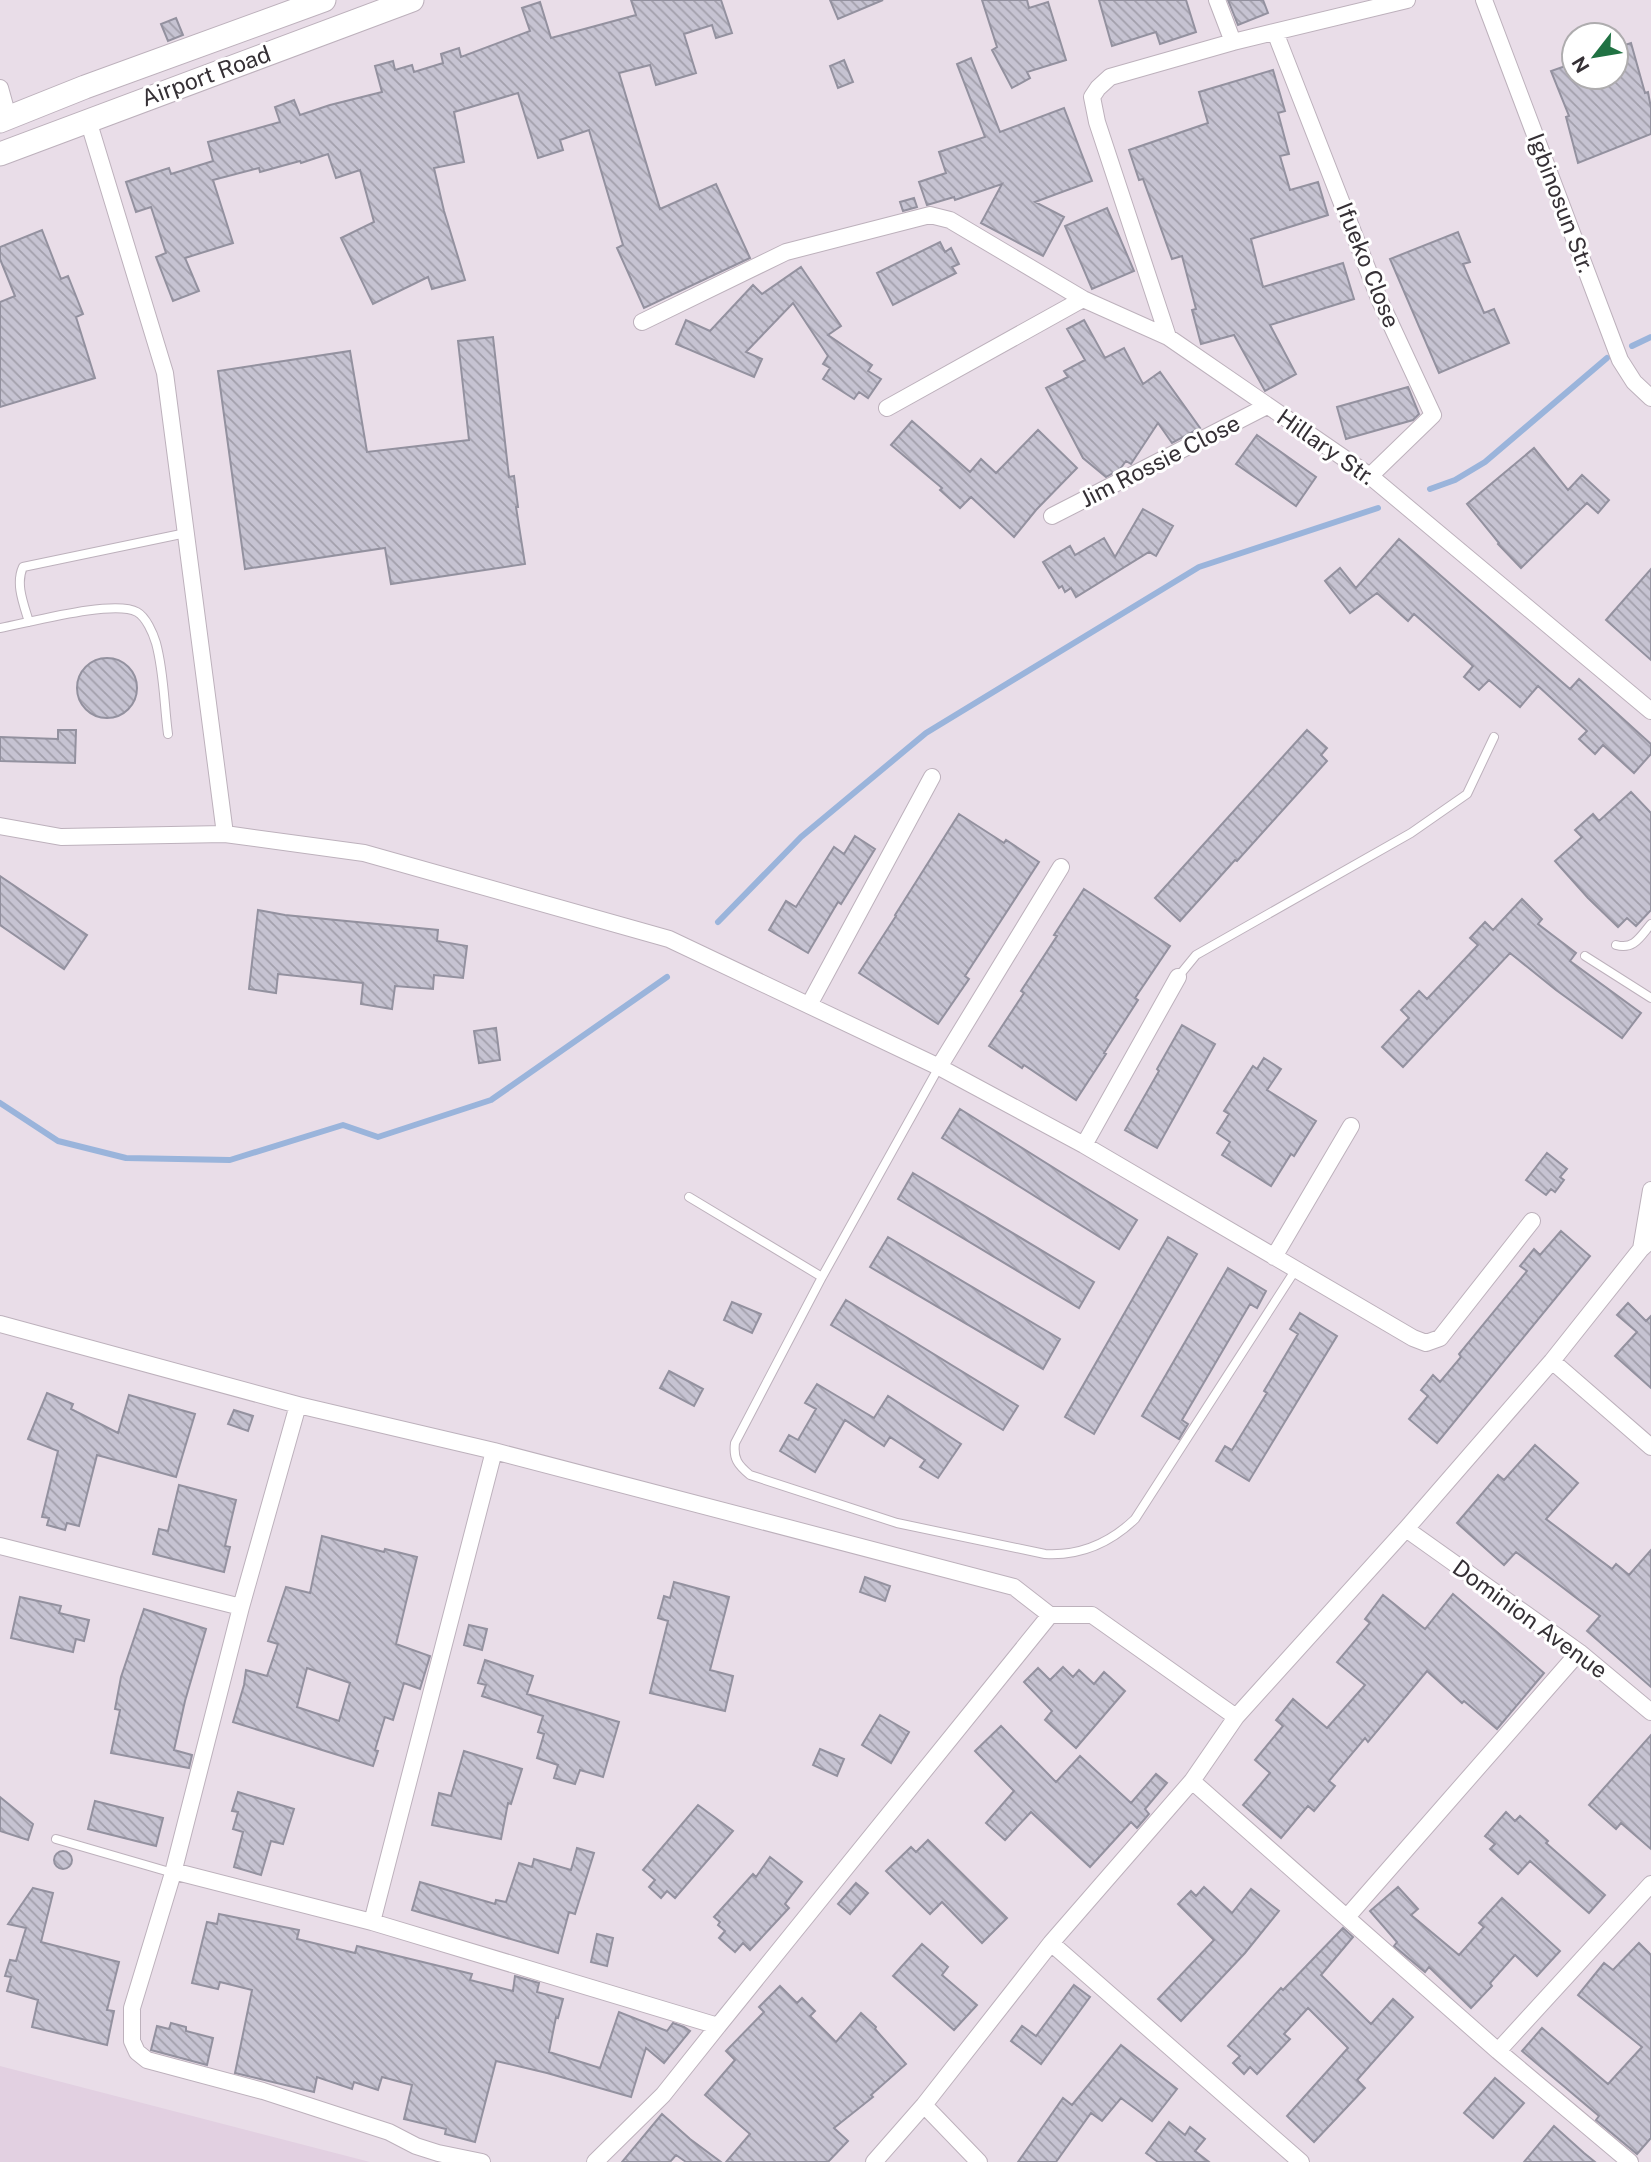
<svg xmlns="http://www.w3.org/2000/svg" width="1651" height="2162" viewBox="0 0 1651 2162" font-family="'Public Sans',sans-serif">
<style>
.built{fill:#e2d0e1}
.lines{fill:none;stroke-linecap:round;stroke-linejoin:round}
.stream{stroke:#9ab4db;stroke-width:6}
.building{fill:url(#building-back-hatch);stroke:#93919f;stroke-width:2;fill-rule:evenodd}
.service-casing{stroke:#bdb1bc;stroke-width:10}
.minor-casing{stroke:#bdb1bc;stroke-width:18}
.secondary-casing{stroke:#bdb1bc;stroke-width:25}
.service{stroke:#fff;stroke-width:8}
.minor{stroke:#fff;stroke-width:16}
.secondary{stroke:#fff;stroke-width:23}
.labels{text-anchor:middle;stroke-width:6;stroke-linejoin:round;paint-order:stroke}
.street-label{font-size:23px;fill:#353035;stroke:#fff}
</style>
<defs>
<pattern id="building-back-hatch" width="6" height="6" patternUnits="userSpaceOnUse" patternTransform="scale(1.75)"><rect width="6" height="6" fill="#c6c3d2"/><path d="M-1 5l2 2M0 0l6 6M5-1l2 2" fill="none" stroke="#a29fab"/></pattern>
</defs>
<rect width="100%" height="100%" fill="#e9dde8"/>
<!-- built -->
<path class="built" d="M0,2066L370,2162H0Z"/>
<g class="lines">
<!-- stream -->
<path class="stream" d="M1632,346L1651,337
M1430,489L1455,480L1485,462L1607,358
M718,922L801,837L926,733L1199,567L1378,508
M0,1103L58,1141L126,1158L230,1160L343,1125L378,1137L491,1100L667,977"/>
</g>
<!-- building -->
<path class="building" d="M631,0H721L732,33L716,38L712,25L684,34L696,73L656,85L650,65L619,73L660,209L716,184L750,258L644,308L617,248L623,245L589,130L560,140L563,150L538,158L518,93L454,112L464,162L434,168L444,211L465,280L432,289L428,277L373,304L341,238L374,222L360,170L336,178L328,154L301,163L300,161L260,172L259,168L213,180L233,243L185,258L199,291L173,301L156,257L166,253L151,207L136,212L126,182L169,168L171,174L213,161L208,142L280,122L275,107L294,100L300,115L330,105L382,92L375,66L393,61L395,70L412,65L414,72L443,63L441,54L459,48L461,57L530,31L522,8L540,2L551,38L636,15Z
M830,0H883L838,19Z
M982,0H1027L1029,8L1048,2L1066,60L1027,72L1030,78L1012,88L992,50L997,47Z
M1099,0H1186L1196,32L1160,44L1156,32L1112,46Z
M1228,0H1263L1268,13L1238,25Z
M176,18L183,35L168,41L161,24Z
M1631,43L1645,93L1648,92L1651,108V134L1578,163L1566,117L1569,116L1551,71L1574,63V77H1616V48Z
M971,58L1000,132L1064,108L1092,181L1035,202L1064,217L1043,256L981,223L1002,184L955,200L954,197L927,205L919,182L946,173L939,152L985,137L957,64Z
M844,60L853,82L838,88L830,66Z
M1273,70L1285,111L1278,113L1289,154L1280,156L1290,190L1318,182L1328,215L1251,239L1263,287L1343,263L1354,299L1270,325L1296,374L1265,391L1234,335L1201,344L1192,310L1196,309L1182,256L1172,259L1143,179L1139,180L1129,150L1208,123L1199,92Z
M914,198L917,207L903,211L900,202Z
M1107,208L1134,271L1092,289L1065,226Z
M42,230L61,279L68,276L83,314L76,317L95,378L0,407V302L15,296L0,259V247Z
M1458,232L1470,262L1463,264L1484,313L1494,309L1509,343L1439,373L1390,259Z
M940,242L945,252L951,248L959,264L952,267L956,273L893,305L877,273Z
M801,267L841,326L828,335L872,365L868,371L881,379L868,398L859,392L854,399L823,379L830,368L823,364L828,356L793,303L746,352L762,359L754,377L676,344L686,320L710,331L753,285L762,294Z
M1084,320L1105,358L1124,348L1143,384L1160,372L1200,428L1172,443L1158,423L1131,464L1126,461L1120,469L1106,477L1083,458L1046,388L1068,377L1064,371L1085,360L1067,329Z
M493,337L509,477L514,476L518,507H516L525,564L391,584L385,548L245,569L218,371L350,351L367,452L469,440L458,341Z
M1408,387L1419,414L1413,420L1346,439L1337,407Z
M912,421L970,472L981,459L996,473L1038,430L1077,468L1036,510L1014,537L971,497L960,508L940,490L942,488L891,445Z
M1257,435L1316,477L1296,506L1236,464Z
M1534,448L1568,490L1582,475L1609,500L1598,513L1587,503L1521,568L1498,544L1499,543L1467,504Z
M1143,509L1173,526L1156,556L1149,552L1076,597L1071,588L1065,592L1062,586L1059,588L1043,562L1070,546L1075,555L1104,538L1115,557Z
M1399,539L1570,689L1579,679L1651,744V754L1634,773L1603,745L1595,754L1579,739L1587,731L1538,686L1520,707L1489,680L1479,690L1464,677L1473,666L1414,614L1408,621L1377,593L1350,613L1325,581L1340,568L1356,588Z
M1651,569V660L1606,620Z
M77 688a30 30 0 1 1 60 0a30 30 0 1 1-60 0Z
M58,730H76L75,763L0,761V737L58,739Z
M1307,730L1327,748L1321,755L1327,761L1237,861L1235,860L1180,921L1155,898Z
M1631,792L1651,813V910L1636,926L1627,918L1618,927L1588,898L1555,861L1582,837L1575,830L1593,814L1599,821Z
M959,814L1004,843L1006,840L1039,862L965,976L969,979L938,1024L859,973L896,916L895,915Z
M855,836L875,849L841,904L838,902L808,953L769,930L786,901L796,907L834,847L844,854Z
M0,876L87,935L64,969L0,925Z
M1084,889L1170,946L1135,998L1138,1000L1104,1053L1106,1054L1076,1100L1024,1065L1022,1068L989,1046L1024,993L1021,991L1057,936L1054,935Z
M1522,899L1542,919L1538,924L1576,953L1570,961L1641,1013L1622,1038L1556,990L1510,953L1403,1067L1382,1047L1409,1018L1401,1010L1419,991L1427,999L1478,945L1470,938L1485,922L1493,930Z
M258,910L285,915L438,930L437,941L467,946L463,978L434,975L433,989L395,986L392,1009L361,1004L363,983L278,974L276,993L249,989Z
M1182,1025L1215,1044L1157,1148L1125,1130L1159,1071L1157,1069Z
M496,1028L500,1060L479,1063L474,1031Z
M1264,1058L1281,1069L1267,1090L1316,1121L1294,1156L1291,1154L1271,1186L1222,1155L1230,1142L1217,1133L1229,1114L1224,1111L1253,1066L1257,1069Z
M960,1109L1137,1220L1119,1249L942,1138Z
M1547,1153L1567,1169L1560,1177L1564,1180L1555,1192L1551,1189L1546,1195L1526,1180Z
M913,1173L1094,1282L1079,1308L898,1199Z
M1561,1231L1590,1256L1437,1443L1409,1419L1428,1396L1421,1390L1433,1375L1440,1382L1461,1357L1459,1354L1527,1271L1520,1266L1534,1249L1540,1255Z
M888,1237L1060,1339L1043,1369L870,1267Z
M1168,1237L1197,1254L1094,1434L1065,1417Z
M1228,1268L1266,1291L1257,1308L1250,1304L1182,1420L1188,1424L1179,1439L1142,1416Z
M846,1300L1018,1406L1003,1430L831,1325Z
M732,1302L761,1314L752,1333L724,1320Z
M1628,1303L1646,1321L1651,1316V1388L1615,1356L1637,1332L1617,1315Z
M1300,1313L1337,1336L1249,1481L1216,1461L1225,1446L1232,1450L1267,1393L1264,1391L1298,1334L1290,1329Z
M669,1371L703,1389L694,1406L660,1388Z
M817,1384L874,1418L888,1396L961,1444L938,1478L920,1467L925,1460L890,1437L884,1446L845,1420L815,1472L780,1451L789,1435L798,1440L816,1409L805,1403Z
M47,1393L73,1404L71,1409L118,1433L129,1395L195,1414L176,1477L97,1455L79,1526L67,1523L65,1530L47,1525L49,1518L42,1517L58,1451L28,1439Z
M234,1410L253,1416L248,1431L228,1424Z
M1535,1445L1578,1483L1546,1519L1612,1569L1616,1564L1629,1575L1651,1550V1687L1587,1631L1600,1616L1516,1552L1504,1565L1457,1523L1498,1475L1504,1480Z
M179,1485L236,1500L225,1546L230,1547L224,1572L153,1554L159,1529L168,1531Z
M322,1536L384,1552L385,1549L417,1557L396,1644L430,1656L420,1689L404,1683L393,1720L385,1717L375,1750L378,1751L373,1766L233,1722L244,1685L246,1670L267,1676L278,1644L268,1641L286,1587L310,1593ZM307,1668L350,1683L339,1721L297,1707Z
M865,1577L890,1586L885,1601L860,1592Z
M674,1582L729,1597L710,1670L733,1676L725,1711L650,1693L668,1621L658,1618L664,1596L670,1598Z
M1453,1594L1544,1673L1497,1729L1464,1701L1462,1703L1427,1671L1368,1742L1365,1738L1329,1781L1335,1786L1314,1811L1308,1806L1281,1838L1243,1805L1270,1773L1255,1760L1283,1726L1276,1720L1293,1699L1327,1728L1365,1685L1337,1662L1370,1623L1365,1619L1383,1595L1425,1629Z
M20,1597L61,1606L59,1613L89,1620L84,1641L76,1639L73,1652L11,1638Z
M144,1609L206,1629L185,1701L174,1750L192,1755L189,1768L111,1753L120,1710L115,1709L121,1677Z
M469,1625L487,1629L482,1650L464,1645Z
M485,1660L533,1676L527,1694L619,1722L603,1777L580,1770L575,1784L554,1778L558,1765L537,1758L544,1734L538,1732L543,1716L482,1696L486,1685L478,1683Z
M1063,1667L1073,1677L1079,1670L1094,1684L1104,1672L1125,1691L1076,1748L1045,1720L1052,1711L1024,1682L1038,1668L1050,1680Z
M880,1715L909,1732L891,1763L862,1745Z
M1001,1726L1056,1782L1080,1756L1131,1803L1156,1774L1167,1783L1145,1809L1149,1814L1137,1828L1131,1822L1090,1867L1031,1812L1005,1840L986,1823L1014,1791L975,1751Z
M1651,1735V1849L1621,1823L1616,1829L1589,1805Z
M820,1749L844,1759L837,1776L813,1765Z
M464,1751L522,1769L511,1804L508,1803L501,1839L432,1825L439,1793L451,1796Z
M238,1792L294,1809L283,1844L271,1841L261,1875L234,1867L243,1832L233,1829L238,1812L232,1811Z
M0,1797L33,1824L28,1840L0,1831Z
M95,1801L163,1818L156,1846L88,1829Z
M698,1805L733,1831L675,1898L667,1891L661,1898L649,1887L655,1880L643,1870Z
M1506,1812L1515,1821L1520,1816L1548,1841L1546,1843L1605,1895L1589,1913L1530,1861L1518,1874L1490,1849L1495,1844L1485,1836Z
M928,1840L1007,1918L982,1943L942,1902L930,1914L886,1871L911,1847L916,1852Z
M577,1848L594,1853L575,1914L569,1912L558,1953L412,1910L420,1882L495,1904L496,1900L506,1902L519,1863L532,1867L534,1859L571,1870Z
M54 1860a9 9 0 1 1 18 0a9 9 0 1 1-18 0Z
M770,1857L802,1882L785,1904L789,1908L750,1950L743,1943L735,1952L719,1938L725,1931L718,1925L720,1922L714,1917L753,1874L756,1877Z
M856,1883L868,1893L850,1914L838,1904Z
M1204,1887L1232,1913L1251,1889L1279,1911L1245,1953L1181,2021L1158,1999L1214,1940L1178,1904L1191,1891L1196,1896Z
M1398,1887L1418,1909L1411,1915L1459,1955L1484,1927L1479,1923L1502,1898L1560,1951L1537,1976L1515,1955L1490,1983L1492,1986L1471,2008L1429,1967L1425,1972L1394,1946L1397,1942L1370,1911Z
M33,1888L53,1893L41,1942L119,1962L107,2010L114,2011L107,2045L32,2027L38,2000L7,1991L11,1977L5,1976L10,1960L16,1961L26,1928L8,1924Z
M219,1914L299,1930L297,1939L355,1953L357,1946L472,1974L470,1980L513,1991L515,1976L539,1983L537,1992L563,1999L558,2018L556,2017L549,2052L600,2068L619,2012L667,2031L673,2023L684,2027L690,2031L664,2063L646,2048L631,2097L547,2073L496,2061L475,2142L445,2134L446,2129L404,2119L412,2085L382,2077L378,2090L354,2082L352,2089L317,2077L314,2092L235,2073L252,1990L220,1982L218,1989L192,1983L207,1922L217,1924Z
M1343,1928L1353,1937L1321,1975L1371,2024L1393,1999L1413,2017L1357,2080L1365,2088L1314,2142L1287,2116L1348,2048L1308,2008L1284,2034L1290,2039L1257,2074L1250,2067L1244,2074L1233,2063L1240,2056L1228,2046L1281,1988L1283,1990Z
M597,1934L613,1938L607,1966L591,1962Z
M1639,1943L1651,1955V2138L1637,2154L1596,2120L1599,2116L1522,2051L1542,2028L1608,2084L1642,2047L1578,1995L1604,1963L1613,1970Z
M922,1944L948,1967L942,1975L977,2005L954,2030L893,1976Z
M1074,1985L1090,1997L1041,2064L1011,2041L1022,2026L1036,2036Z
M780,1986L797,2003L802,1998L815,2011L810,2016L836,2042L861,2013L876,2027L875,2029L906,2064L871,2095L873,2097L834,2128L848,2141L828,2162H726L750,2134L705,2095L735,2060L726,2051L764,2012L759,2007Z
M171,2023L186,2027V2031L213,2038L207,2065L151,2050L157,2026L169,2029Z
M1121,2045L1177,2089L1152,2121L1121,2098L1102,2121L1091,2113L1056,2162H1018L1063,2098L1072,2105Z
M1495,2078L1524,2103L1493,2138L1464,2113Z
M662,2114L690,2139L721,2162H686L676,2155L670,2162H622Z
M1169,2122L1185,2135L1190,2127L1205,2139L1195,2151L1209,2162H1158L1146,2153Z
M1554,2126L1584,2153L1595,2162H1524Z"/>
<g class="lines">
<!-- service casing -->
<g class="service-casing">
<path id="service" d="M29,622C24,605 15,584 23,567L186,533
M0,628C28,623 114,599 137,612C146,617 153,633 156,643C164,672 164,704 168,734
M1616,945C1634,950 1640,937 1651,924
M1585,956L1651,998
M1178,977L1196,955L1411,833L1467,794L1494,737
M939,1067L822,1277L735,1443C733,1459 738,1465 750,1475L897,1523L1045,1554C1080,1556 1110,1543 1135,1519L1296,1269
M689,1197L822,1277
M56,1839L173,1873"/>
</g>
<!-- minor casing -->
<g class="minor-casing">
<path id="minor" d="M1217,0L1233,42
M1407,0L1233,42L1110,77L1098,88L1092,97L1097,122L1168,337L1370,476L1651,711
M1484,0L1620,360L1634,382L1651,398
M1275,32L1380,301L1433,415L1370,476
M0,88L8,117
M88,120L165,373L225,834
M642,322L786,252L930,215L950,220L1083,299L1168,337
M887,408L1083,299
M1052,516L1267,406
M0,826L61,837L225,834L364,853L669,939L939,1067L1084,1145L1413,1338L1426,1343L1440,1338L1532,1221
M809,1005L932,777
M939,1067L1061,867
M1084,1145L1178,977
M1641,1249L1651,1190
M1274,1257L1351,1126
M0,1324L298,1405L494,1451L1014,1587L1050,1615H1092L1236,1717
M1552,1361L1651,1447
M298,1405L241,1607L173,1873L132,2008V2041L137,2052L147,2060L263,2091L389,2132L416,2146L438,2153L482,2162
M1406,1529L1579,1652L1651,1712
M0,1546L241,1607
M1192,1781L1498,2051L1630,2162
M173,1871L372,1922L718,2026L1050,1615
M1347,1917L1579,1652
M372,1922L494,1451
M1051,1943L1301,2162
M1498,2051L1651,1884
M924,2105L979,2162
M595,2162L663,2095L718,2026
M874,2162L924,2105L1051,1943L1192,1781L1236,1717L1406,1529L1552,1361L1641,1249L1651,1240"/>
</g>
<!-- secondary casing -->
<g class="secondary-casing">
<path id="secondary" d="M0,121L85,87L324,0
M0,154L412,0"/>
</g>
<!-- service -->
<use href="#service" class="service"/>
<!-- minor -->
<use href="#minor" class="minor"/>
<!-- secondary -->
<use href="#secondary" class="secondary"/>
</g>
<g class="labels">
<!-- street labels -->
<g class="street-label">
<text transform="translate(206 76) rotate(-20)" y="8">Airport Road</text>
<text transform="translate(1561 203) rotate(69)" y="8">Igbinosun Str.</text>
<text transform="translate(1368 265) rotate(68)" y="8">Ifueko Close</text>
<text transform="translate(1326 447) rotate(35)" y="8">Hillary Str.</text>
<text transform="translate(1160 461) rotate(-27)" y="8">Jim Rossie Close</text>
<text transform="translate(1530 1619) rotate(36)" y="8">Dominion Avenue</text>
</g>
</g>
<!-- north arrow -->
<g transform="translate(1595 56) rotate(239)"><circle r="33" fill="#ffffff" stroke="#aeacae" stroke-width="2"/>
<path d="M0-5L12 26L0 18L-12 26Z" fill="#207243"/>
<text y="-10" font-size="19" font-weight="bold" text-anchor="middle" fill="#353035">N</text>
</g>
</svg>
